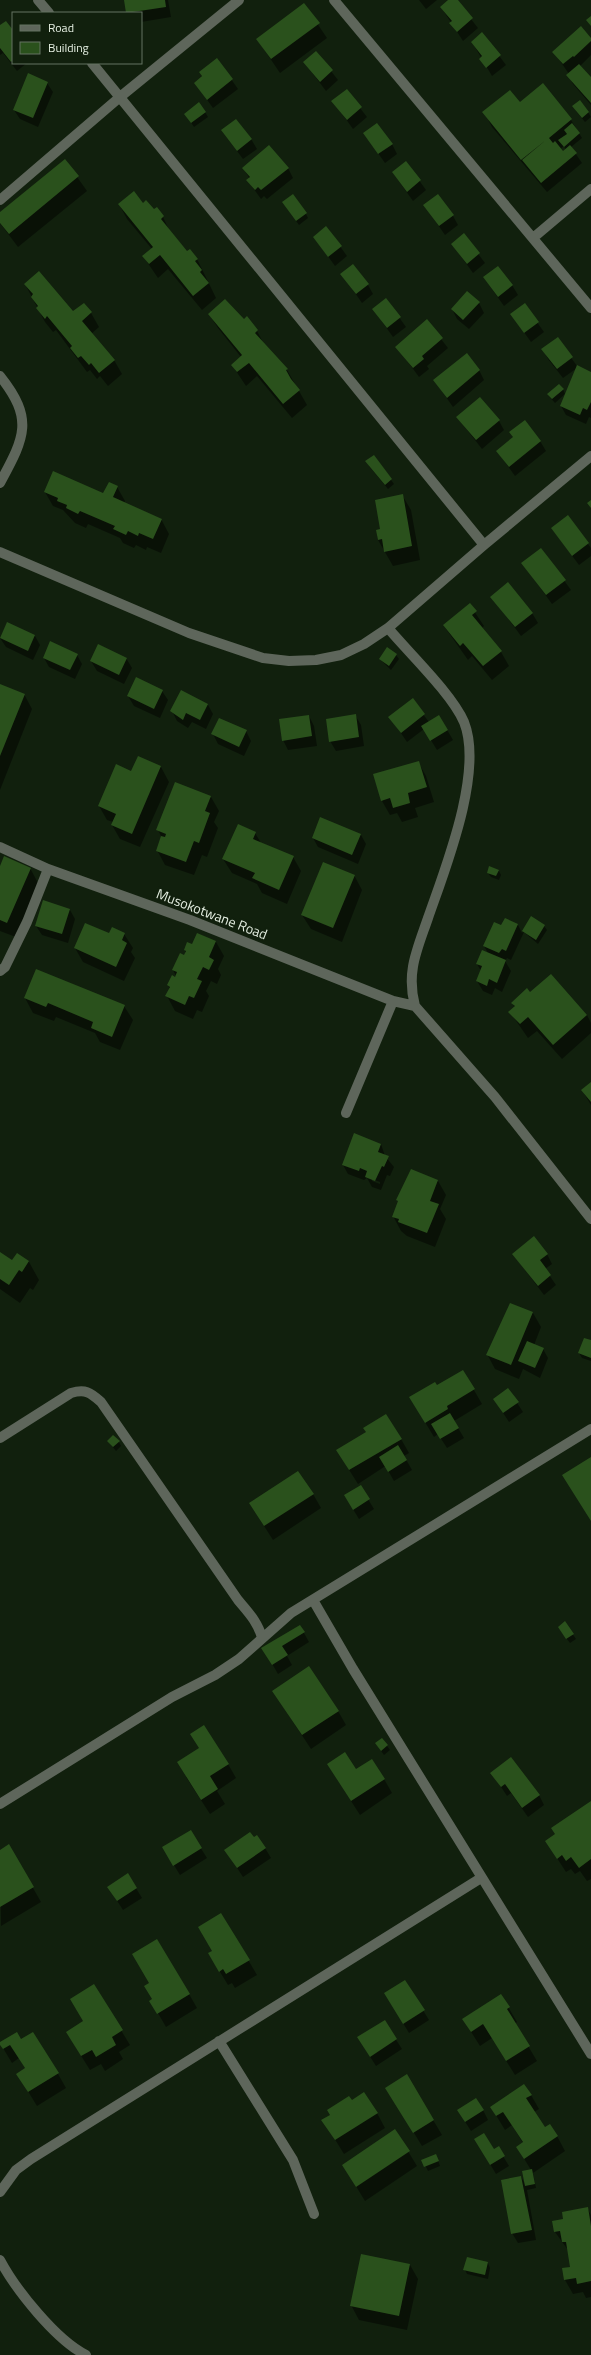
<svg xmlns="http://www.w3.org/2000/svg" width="591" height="2355" viewBox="0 0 591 2355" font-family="'Titillium Web',sans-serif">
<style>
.shadow{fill:#0007;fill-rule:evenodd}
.building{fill:#2a511c}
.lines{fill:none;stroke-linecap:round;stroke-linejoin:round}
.minor{stroke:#5e665b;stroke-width:10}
.labels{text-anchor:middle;stroke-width:4;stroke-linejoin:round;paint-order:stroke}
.street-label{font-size:14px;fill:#e4eee1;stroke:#11200d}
</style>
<rect width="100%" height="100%" fill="#11200d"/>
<!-- shadow -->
<path class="shadow" d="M125,0H168L171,17L141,22V13H127Z
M419,0H437L426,9Z
M450,0H456L478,28L463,41L441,7Z
M304,4L327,38L280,73L257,39Z
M0,26L13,31V63H27L17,71L3,53L0,55Z
M482,33L506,65L492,76L472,42Z
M591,39V55L580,66L591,79V105L573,84L568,75L569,74L554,52Z
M316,52L338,80L326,91L304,62Z
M217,59L238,89L213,108L195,83Z
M47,83L53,92L38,127L20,119L14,110Z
M543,85L571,120L582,138L571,147L582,163L547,192L492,127L484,112L520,104ZM564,146L566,150L563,152L560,149Z
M346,90L367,117L353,129L333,101Z
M576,111L588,112L591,117L585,122Z
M205,112L208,117L194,127L188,118Z
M222,131L251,139L257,149L243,159Z
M364,133L392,144L397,154L385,163Z
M65,160L87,191L18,247L0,223V213Z
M406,162L426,190L413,201L393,173Z
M243,168H288L293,178L267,199L264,196L261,199L248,181L250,179Z
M119,204H143L163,217L170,232L187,252L197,259L216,298L202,310L168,269L158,278L143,256L152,249L127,219Z
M425,206L453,216L458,225L445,235Z
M286,207L306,214L308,218L299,225Z
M326,227L347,256L335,266L314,237Z
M464,235L485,263L473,273L452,244Z
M342,274L368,285L373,294L362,303Z
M484,278L512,285L518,295L504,306Z
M25,284L73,312L91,313L99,327L91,334L114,360L122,374L108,386L100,376L97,379L90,370L87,372L56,330L53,332L45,322Z
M386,299L406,327L393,337L373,309Z
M479,303L484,313L469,329L457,319L452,309Z
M524,304L544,332L531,342L511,314Z
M209,314L244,320L246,318L257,331L265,346L287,370L307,405L292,418L257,376L246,386L232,365L241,357L218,328Z
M427,321L448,348L427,366L429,369L419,377L397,347Z
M557,338L577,366L591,373V418L589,417L586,424L566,415L561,406L577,368L563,378L548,359L543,349Z
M479,370L484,380L453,407L434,380Z
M563,389L565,394L555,403L548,395Z
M457,417L499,421L504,430L482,449Z
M540,441L546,451L515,476L497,451Z
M373,456L394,484L388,489L369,466Z
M117,487L125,501L124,503L161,519L169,534L161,553L147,547L146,550L136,545L134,548L123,543L120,538L88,524L86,528L75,523L63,510L53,506L45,492L104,495Z
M402,495L411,510L420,560L393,566L378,540L377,531L381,530Z
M567,517L591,548V556L579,565L552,529Z
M541,549L571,590L552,604L523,564Z
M492,597L532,613L538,623L521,636Z
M470,605L484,626L482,628L501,652L509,666L492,680L472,656L468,660L444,626Z
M7,623L35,636L40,645L33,660L6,647L0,638Z
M77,655L82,664L75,679L49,667L44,658Z
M396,655L399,659L391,670L380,659Z
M126,658L132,668L124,684L97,671L91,661Z
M0,685L24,694L32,709L0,790Z
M162,691L168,700L160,718L134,706L128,696Z
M412,700L429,722L439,716L453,740L437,750L424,729L407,742L390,717Z
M208,705L213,714L206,729L192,722L188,728L177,721L172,711Z
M355,715L361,725L364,746L336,751L330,741Z
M309,716L314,726L317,746L288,750L283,740Z
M246,731L251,741L244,756L218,744L213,734Z
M138,757L161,767L169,782L140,847L120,839L112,825L113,822L107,820L99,806L132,772Z
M418,762L426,776L434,802L415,808L418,817L402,822L397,813L390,815L382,801Z
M211,797L219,811L214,822L218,828L207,857L202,855L194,875L165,865L157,850L162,838L158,830Z
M255,833L261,843L293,857L301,871L287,904L262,893L257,884L232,873L223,859Z
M361,835L366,844L358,864L318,847L313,838Z
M0,868H30L38,883L16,937L0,931Z
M499,871L501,875L499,880L491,877L488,873Z
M354,875L362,890L342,942L311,929L302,915Z
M70,910L75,919L68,943L42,935L36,926Z
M532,918L544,926L547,930L538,944L524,932L511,960L507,958L505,961L511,971L502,992L495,988L492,995L483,991L477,981L481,971L477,964L489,955L484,946L502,927L518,925L522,933Z
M109,934H124L133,948L131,952L135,958L124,981L83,962L75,948Z
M198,934L216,942L224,956L218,969L221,975L217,984L211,981L206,991L209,996L202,1012L197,1010L193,1019L175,1011L167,996L170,989L168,985L176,976L173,970L185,956V950L192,945Z
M530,993L587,1015L591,1023V1033L562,1059L537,1031L528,1038L510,1012L515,1007L512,1003Z
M25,998L124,1006L133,1020L120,1050L100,1042L95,1033L56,1017L54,1021L33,1013Z
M591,1083V1105L582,1090Z
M381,1144L385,1156L394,1167L390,1176L387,1175L381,1190L372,1187L367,1178L364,1180L348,1174L343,1165ZM372,1179L380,1182V1184L372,1181Z
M438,1181L446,1195L440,1209L446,1219L435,1247L407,1236L401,1231L393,1216Z
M0,1253L12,1261L17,1254L29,1262L39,1280L33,1290L30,1288L20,1303L0,1289Z
M513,1254H547L552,1264L545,1269L556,1285L544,1295Z
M511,1304L533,1313L541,1327L534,1345L543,1349L548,1358L540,1378L523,1369L519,1379L495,1369L487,1354Z
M591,1341V1361L582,1358L579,1353Z
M463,1371L482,1404L454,1421L464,1438L447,1448L438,1434L434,1437L419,1412L437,1387Z
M508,1389L523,1412L509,1422L494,1399Z
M401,1439L409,1453L404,1456L412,1470L394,1481L386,1467H384L358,1484L346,1465Z
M108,1441L119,1442L121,1446L116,1451Z
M360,1486L374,1509L359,1519L345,1496Z
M313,1494L321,1508L273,1540L250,1504Z
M565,1623L576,1639L570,1643L561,1631Z
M300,1626L309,1642L287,1656L292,1665L278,1674L263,1648Z
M282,1705L338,1711L346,1725L311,1749Z
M382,1739L390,1750L384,1755L379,1748Z
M228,1764L236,1778L217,1791L225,1804L210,1814L186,1777Z
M492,1773L539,1795L544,1805L528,1817L511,1793L507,1796Z
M337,1779H384L392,1793L360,1815Z
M591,1802V1879L587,1881L580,1871L575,1874L571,1869L566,1872L555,1855L556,1835Z
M190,1831L207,1858L180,1875L169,1857Z
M9,1846L41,1902L1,1926L0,1851Z
M265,1848L271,1858L243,1877L226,1851Z
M128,1875L142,1898L123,1910L114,1896Z
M221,1914L257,1975L235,1988L232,1983L228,1985L209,1954L213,1951Z
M405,1981L429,2020L409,2033L391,2003Z
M94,1986L130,2045L119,2052L123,2059L105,2071L101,2064L90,2070L75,2046Z
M189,1994L197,2008L166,2027L151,2001Z
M501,1995L517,2022L515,2024L537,2061L515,2075L492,2038L480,2046L463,2019Z
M384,2021L402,2049L376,2066L364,2047Z
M21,2041L58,2074L66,2088L37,2106L26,2088V2069L19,2058L12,2063L0,2043Z
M407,2076L442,2135L422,2146L395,2102Z
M531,2095L539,2109L534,2112L545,2128L557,2136L565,2151L533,2173L536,2188L527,2190L536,2240L518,2243L512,2233L521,2177L525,2184L531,2170L517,2147L523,2143L512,2125L505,2130L491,2107Z
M352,2101L377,2113L385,2128L344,2154L323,2120Z
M483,2110L488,2120L471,2131L464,2120Z
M395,2130L417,2166L365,2201L343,2165Z
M498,2148L509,2166L496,2174L481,2149L494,2150Z
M438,2160L440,2166L428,2171L423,2161Z
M587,2208L591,2215V2297L586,2298L583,2292L573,2294L565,2280L563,2269L571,2267L568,2250L555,2232L564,2220Z
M467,2258L488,2263L490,2268L488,2279L467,2274L465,2270Z
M410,2265L418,2279L407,2330L359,2320L351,2305Z"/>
<!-- building -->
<path class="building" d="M124,0H165L166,7L126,13Z
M448,0H458L473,18L457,32L449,23L452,21L440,7Z
M304,3L320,23L271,59L256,39Z
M591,16V26L586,20Z
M6,21L13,30V60L11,62L0,48V25Z
M581,26L591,38V41L574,57L573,56L563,64L552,52Z
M482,32L501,55L486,68L479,59L482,56L471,42Z
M316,51L333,70L320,82L303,62Z
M217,58L233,79L207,100L194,83L202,76L199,72Z
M579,64L591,77V103L566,75Z
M28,73L48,82L33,118L13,110Z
M543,83L572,119L549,138L553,143L555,141L563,151L570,145L577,153L541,183L522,160L546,140L521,160L482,112L510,90L520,102Z
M347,89L362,107L347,120L331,101Z
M580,100L589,112L582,118L572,106Z
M199,102L206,112L191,123L184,114Z
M236,119L252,139L237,151L221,130Z
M377,123L393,144L378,154L363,133Z
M572,123L580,133L564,147L558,140L567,134L564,130Z
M269,145L289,168L261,190L258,187L255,190L246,180L250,177L242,168Z
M65,159L79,176L9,234L0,223V212Z
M406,161L421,180L407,192L392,172Z
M134,191L143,203L146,200L154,209L157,207L164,216L161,219L187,251L190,249L198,259L195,261L202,270L200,272L209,283L193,296L160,255L149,264L142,256L153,247L118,204Z
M293,194L307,213L296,221L282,202Z
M438,194L454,215L439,226L423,205Z
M326,226L342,246L328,257L313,237Z
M464,233L480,253L467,264L451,244Z
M353,264L369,284L356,294L340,274Z
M498,266L513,285L498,297L483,277Z
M39,271L73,311L84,303L92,312L82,321L115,360L99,373L91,363L89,365L81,356L78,358L70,348L72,346L47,316L45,319L36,308L38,306L31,297L33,294L24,284Z
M467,291L480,302L463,320L451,309Z
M386,298L401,317L387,328L372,309Z
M225,299L244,319L247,316L258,330L255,333L288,369L286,370L291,379L300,390L283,404L249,363L237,372L231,365L242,355L208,314Z
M525,303L539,322L524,333L510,314Z
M427,319L443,338L422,356L424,359L413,368L395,347Z
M558,337L573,357L557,369L541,349Z
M467,353L480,370L447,398L433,380Z
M577,365L591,372V402L587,410L583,408L580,415L560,406Z
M559,384L564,389L552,399L547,394Z
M480,397L500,420L476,440L456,417Z
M525,420L541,441L509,467L496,451L513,437L509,432Z
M374,455L392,479L385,485L365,461Z
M53,471L103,493L109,482L118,486L113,497L162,519L153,539L139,533L138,536L128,531L126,535L113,529L115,526L80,511L78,514L66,508L67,505L57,501L58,498L44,492Z
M403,494L412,546L384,552L382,539L378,540L376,530L380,529L375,500Z
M591,500V508L587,503Z
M568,515L589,543L572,556L551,528Z
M541,548L566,580L546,595L521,563Z
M508,582L533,613L515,627L490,597Z
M470,603L477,611L472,615L502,651L483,666L463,643L460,646L443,625Z
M7,622L35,635L28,651L0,638Z
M50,641L78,654L70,670L43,658Z
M98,644L127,658L119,675L90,661Z
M387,647L397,654L389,666L379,659Z
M136,677L163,690L154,709L127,696Z
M0,684L25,694L0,756Z
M181,690L208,704L200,720L186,713L183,720L170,711Z
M413,698L425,714L401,733L388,717Z
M356,714L359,737L329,742L326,719Z
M309,715L312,736L282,741L279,719Z
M439,715L448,730L430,741L421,726Z
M219,718L247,730L239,747L211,734Z
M138,756L161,766L132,834L111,825L116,814L98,806L116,764L131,771Z
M419,761L427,787L408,793L410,803L393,808L390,798L381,801L373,774Z
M175,782L211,796L205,811L210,813L199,843L194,841L186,862L156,851L161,836L165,837L166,834L156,830Z
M320,817L361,834L352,855L312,838Z
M238,824L256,832L253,839L294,856L279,890L252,878L255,873L222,859Z
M4,856L31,868L7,923L0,920V866Z
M323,862L355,875L333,928L301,915Z
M489,866L499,870L496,876L487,873Z
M43,900L70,909L62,934L35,926Z
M531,916L545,925L536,940L522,931Z
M505,918L518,924L506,951L502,949L499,953L483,946L494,922L501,925Z
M85,923L109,933L112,927L125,933L122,940L127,943L116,967L74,948Z
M197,933L216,941L209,957L214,960L209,970L203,967L197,979L202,981L194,998L189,996L185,1005L165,996L170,987L167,985L172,975L175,977L177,972L172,970L180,953L184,955L186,951L184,950L187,942L192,944Z
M482,950L506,960L497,983L489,979L487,986L476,981L482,966L476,964Z
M36,969L125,1005L112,1037L91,1028L93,1022L48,1003L46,1007L24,998Z
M551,974L587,1015L553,1045L528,1017L520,1024L508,1012L515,1006L511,1003L527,988L530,992Z
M591,1082V1102L581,1090Z
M354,1133L381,1144L378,1152L389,1156L384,1167L382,1166L375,1181L365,1177L367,1171L360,1168L359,1171L342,1165Z
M411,1169L438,1180L430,1201L439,1204L427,1233L398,1222L399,1219L392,1217L398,1201L396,1200Z
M534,1236L548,1254L540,1260L551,1275L538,1286L512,1254Z
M0,1252L12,1260L17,1253L29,1261L22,1272L19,1270L9,1285L0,1279Z
M510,1303L533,1312L511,1365L486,1355Z
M584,1338L591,1340V1358L578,1353Z
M527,1341L544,1348L535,1368L518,1361Z
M463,1370L475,1389L447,1406L448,1409L425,1423L409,1397L435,1382L437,1385Z
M508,1388L519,1402L503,1413L493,1399Z
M450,1413L459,1428L440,1439L431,1424Z
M386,1414L402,1439L349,1470L336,1450L366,1432L363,1428Z
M113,1435L120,1441L113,1447L107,1441Z
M398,1445L407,1460L388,1472L379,1457Z
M591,1457V1521L562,1475Z
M298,1471L314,1494L264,1526L249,1503Z
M361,1485L370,1499L353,1510L344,1495Z
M565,1621L574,1634L566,1639L558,1627Z
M300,1625L305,1632L282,1646L288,1655L272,1665L261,1648Z
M309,1666L339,1711L302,1735L272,1691Z
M204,1725L229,1764L210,1776L218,1789L201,1800L177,1762L199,1748L190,1734Z
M382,1738L388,1745L381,1751L375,1743Z
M345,1752L356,1769L372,1759L385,1779L351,1801L327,1764Z
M511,1757L540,1795L522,1808L505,1784L501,1787L490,1773Z
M591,1801V1859L579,1868L571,1857L566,1861L562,1855L557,1859L545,1841L555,1834L551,1828Z
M191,1830L202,1848L173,1866L162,1847Z
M250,1832L254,1837L257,1835L266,1848L237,1868L224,1850Z
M9,1844L34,1887L0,1907V1850Z
M128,1873L137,1888L117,1901L107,1887Z
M221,1913L250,1960L226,1974L223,1969L219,1972L208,1953L212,1951L198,1927Z
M157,1939L190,1994L157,2014L149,2001L152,1999L144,1986L149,1983L132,1954Z
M405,1980L425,2010L403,2024L384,1993Z
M94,1984L123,2030L112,2037L116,2045L96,2057L92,2050L81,2056L66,2032L83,2021L70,1999Z
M501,1994L510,2007L507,2009L530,2046L506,2061L483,2024L471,2032L462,2019Z
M385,2020L397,2039L370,2057L357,2037Z
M17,2032L21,2039L33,2032L59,2073L28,2092L16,2074L25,2068L10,2045L3,2049L0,2045V2042Z
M407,2074L434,2120L413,2133L385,2088Z
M524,2084L532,2095L526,2098L545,2127L550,2124L558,2136L524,2159L516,2147L523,2142L503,2112L496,2116L490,2107Z
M364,2092L378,2113L335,2140L321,2120L330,2115L327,2110L349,2096L352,2100Z
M476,2098L484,2110L465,2122L457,2110Z
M395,2129L410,2151L356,2187L342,2165Z
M484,2133L494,2149L499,2146L505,2156L490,2165L474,2139Z
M436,2154L439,2161L424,2167L421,2160Z
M532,2169L535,2184L525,2186L522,2171Z
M521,2176L532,2230L511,2234L501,2180Z
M588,2207L591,2226V2281L577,2284L576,2278L564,2280L562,2268L570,2267L566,2242H562L560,2231L554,2232L552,2221L563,2219L562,2212Z
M361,2254L410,2264L399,2316L350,2306Z
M467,2257L488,2262L485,2275L463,2270Z"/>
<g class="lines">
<!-- minor -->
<path class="minor" d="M38,0L49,13
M334,0L591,308
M92,63L484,545
M0,200L120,97L239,0
M533,238L591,189
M0,376C35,420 24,438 0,483
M0,552L189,633L263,658L289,661L316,660L341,655L364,644L388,628L484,545L591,456
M388,628C409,653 452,694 464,722C484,772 445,869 428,918C417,950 406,972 415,1006L495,1097L591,1219
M0,847L48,869L190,920L393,1001L415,1006
M0,971L5,967L27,922L48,869
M346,1113L393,1001
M0,1438L71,1393C85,1389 90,1392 101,1402L238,1600C248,1612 258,1622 262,1638
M313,1600L353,1669L591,2054
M0,1804L172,1697L215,1675L239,1659L291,1613L591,1429
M219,2041L293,2160L314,2214
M0,2192L16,2170L31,2159L481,1878
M0,2260C16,2290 56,2340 86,2355"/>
</g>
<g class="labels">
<!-- street labels -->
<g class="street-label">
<text transform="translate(212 914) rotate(21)" y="5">Musokotwane Road</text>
</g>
</g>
<!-- legend -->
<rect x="12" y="12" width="130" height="52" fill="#11200d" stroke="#657262"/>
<rect x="20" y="25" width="20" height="6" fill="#5e665b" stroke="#657262"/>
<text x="48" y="32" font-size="12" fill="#e4eee1">Road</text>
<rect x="20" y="42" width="20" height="12" fill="#2a511c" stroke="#657262"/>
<text x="48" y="52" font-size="12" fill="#e4eee1">Building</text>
</svg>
